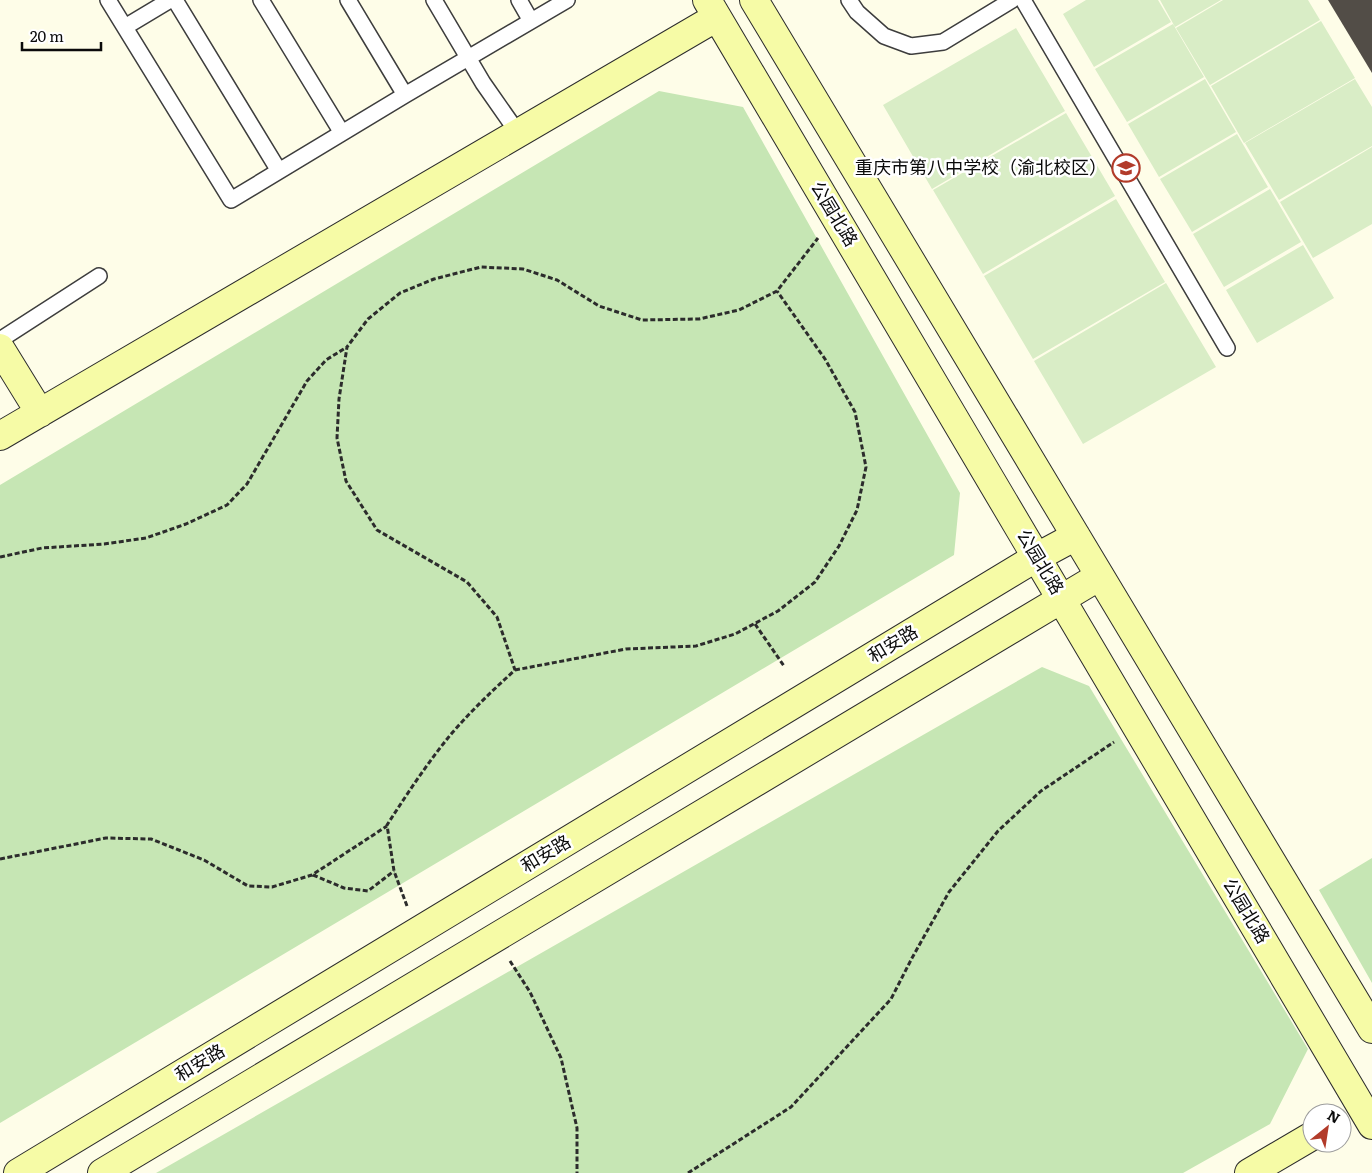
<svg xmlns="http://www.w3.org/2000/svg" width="1372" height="1173" viewBox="0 0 1372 1173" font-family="Literata,'Noto Sans SC',serif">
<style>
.green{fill:#c6e6b4}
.pitch{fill:#d9edc6}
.building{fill:#524d47}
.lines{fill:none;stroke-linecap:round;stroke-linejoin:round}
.lane-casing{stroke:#3d3d3d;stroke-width:18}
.secondary-casing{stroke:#2c2c2c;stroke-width:30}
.path{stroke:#2c2c2c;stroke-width:3;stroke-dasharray:5 2.5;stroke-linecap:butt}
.lane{stroke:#fff;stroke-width:15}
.secondary{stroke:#f6fba6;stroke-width:28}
.labels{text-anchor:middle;stroke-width:5;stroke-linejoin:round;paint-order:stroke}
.poi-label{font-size:18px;fill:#0a0a0a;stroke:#fff;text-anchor:end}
.street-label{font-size:18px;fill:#0a0a0a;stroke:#fff}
</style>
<rect width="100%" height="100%" fill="#fefde8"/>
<!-- green -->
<path class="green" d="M659,91L743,107L960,493L954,555L0,1123V485Z
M1042,667L1089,686L1308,1049L1270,1124L1183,1173H156Z
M1372,858V983L1319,890Z"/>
<!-- pitch -->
<path class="pitch" d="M1086,0H1158L1171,22L1094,67L1063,14Z
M1160,0H1221L1175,27Z
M1223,0H1308L1320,20L1210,85L1176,28Z
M1321,21L1355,78L1244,143L1211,86Z
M1173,24L1204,77L1127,122L1095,69Z
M1016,28L1065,111L932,189L883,105Z
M1205,79L1236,132L1159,177L1128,124Z
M1355,79L1372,107V146L1279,200L1245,143Z
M1066,113L1115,196L983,274L933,190Z
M1237,134L1268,187L1192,232L1160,179Z
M1372,147V224L1313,258L1280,202Z
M1270,189L1301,242L1224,287L1193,234Z
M1116,199L1165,282L1033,359L984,276Z
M1303,245L1334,298L1257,343L1226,290Z
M1166,283L1216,367L1083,444L1034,361Z"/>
<!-- building -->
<path class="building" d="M1328,0H1372V73Z"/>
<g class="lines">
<!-- lane casing -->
<g class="lane-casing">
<path id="lane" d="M108,0L231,200L405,95L567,0
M175,0L279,171
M261,0L342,133
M348,0L405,95
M434,0L483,83L518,133
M519,0L531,21
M849,0L857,12L884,36L911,46L943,42L1012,0
M1023,0L1227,348
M125,27L170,0
M0,340L99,276"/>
</g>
<!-- secondary casing -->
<g class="secondary-casing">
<path id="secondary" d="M707,0L1372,1125
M754,0L1372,1029
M0,348L40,413
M0,436L717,17
M18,1173L1037,557L1076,536
M102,1173L1100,576
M1249,1173L1312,1136"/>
</g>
<!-- path -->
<path class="path" d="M0,557L42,548L104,544L146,538L186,524L227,505L247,484L307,381L326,360L347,347
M755,624L784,666
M515,670L626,649L696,646L735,634L778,611L815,582L839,546L857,510L866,467L855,412L825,359L777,291
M0,859L106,838L151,839L204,860L248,886L272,887L312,875L387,826
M313,875L344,888L368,891L394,871
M407,906L394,871L387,825C407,794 428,762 452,733C472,710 493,690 515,670L497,617L467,582L377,530L346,481L337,438L339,399L347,347L368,319L400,293L434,279L481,267L523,269L557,280L599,306L642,320L699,319L739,310L777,291L818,238
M510,961L530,992L561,1058L577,1128V1173
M688,1173L791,1107L891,999L912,958L949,892L998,831L1041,791L1114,742"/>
<!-- lane -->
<use href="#lane" class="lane"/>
<!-- secondary -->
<use href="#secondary" class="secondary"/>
</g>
<!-- icons -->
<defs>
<g id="school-ring" transform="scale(1.4375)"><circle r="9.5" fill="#fff" stroke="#b23b2a" stroke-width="1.5"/><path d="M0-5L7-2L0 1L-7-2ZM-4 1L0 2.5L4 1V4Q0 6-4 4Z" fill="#b23b2a"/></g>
</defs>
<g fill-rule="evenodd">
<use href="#school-ring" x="1126" y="168"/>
</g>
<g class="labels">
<!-- poi labels -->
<g class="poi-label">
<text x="1107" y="174">重庆市第八中学校（渝北校区）</text>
</g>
<!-- street labels -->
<g class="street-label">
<text transform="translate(834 214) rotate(59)" y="6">公园北路</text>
<text transform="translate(1040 562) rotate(59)" y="6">公园北路</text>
<text transform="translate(893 644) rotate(-31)" y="6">和安路</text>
<text transform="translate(546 854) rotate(-31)" y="6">和安路</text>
<text transform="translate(1246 911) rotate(59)" y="6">公园北路</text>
<text transform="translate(200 1063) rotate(-31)" y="6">和安路</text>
</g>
</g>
<!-- north arrow -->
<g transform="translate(1327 1128) rotate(30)"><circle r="24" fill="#ffffff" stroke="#9d9d9d"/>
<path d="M0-4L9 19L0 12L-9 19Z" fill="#b23b2a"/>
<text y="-8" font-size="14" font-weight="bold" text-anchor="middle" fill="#0a0a0a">N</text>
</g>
<!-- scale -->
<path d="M22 42v8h79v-8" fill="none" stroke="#0a0a0a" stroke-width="2.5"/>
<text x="30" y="42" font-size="15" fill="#0a0a0a" stroke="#ffffff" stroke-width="4" paint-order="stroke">20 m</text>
</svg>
